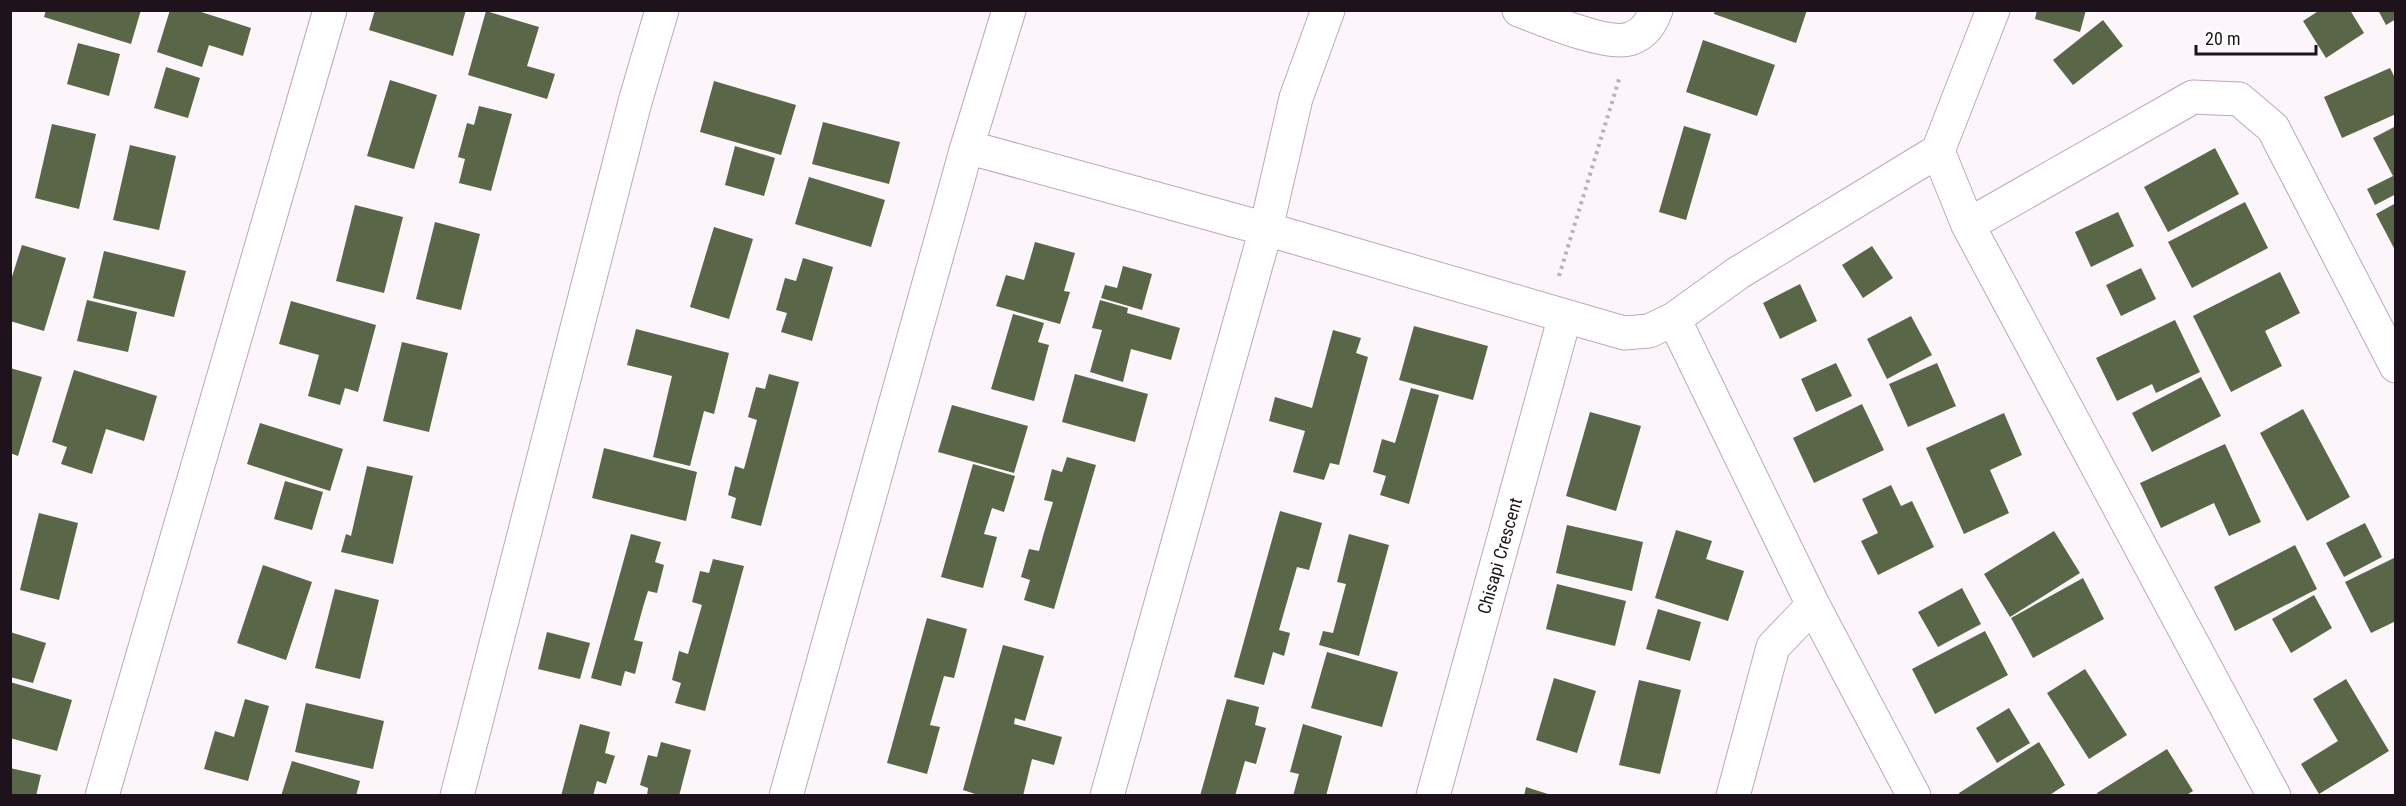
<svg xmlns="http://www.w3.org/2000/svg" width="2406" height="806" viewBox="0 0 2406 806" font-family="'Roboto Condensed',sans-serif">
<style>
.building{fill:#5a6648}
.lines{fill:none;stroke-linecap:round;stroke-linejoin:round}
.minor-casing{stroke:#c2a4bd;stroke-width:35}
.path{stroke:#b8b1b7;stroke-width:4;stroke-dasharray:3 4.5;stroke-linecap:butt}
.minor{stroke:#fff;stroke-width:33}
.labels{text-anchor:middle;stroke-width:6;stroke-linejoin:round;paint-order:stroke}
.street-label{font-size:18px;fill:#1e131c;stroke:#fff}
</style>
<rect width="100%" height="100%" fill="#fcf6fb"/>
<!-- building -->
<path class="building" d="M46,10H141L131,44L44,17Z
M170,10H195L251,28L243,56L209,45L202,67L157,52Z
M375,10H466L453,56L369,30Z
M1715,10H1807L1796,43L1714,14Z
M2037,10H2086L2080,32L2035,19Z
M2320,10H2350L2364,33L2326,58L2303,21Z
M2378,10H2396V19L2386,25Z
M486,11L539,27L527,66L555,74L547,99L468,75Z
M2103,20L2123,46L2073,85L2053,60Z
M1703,40L1775,65L1757,116L1686,92Z
M78,43L120,54L109,96L67,84Z
M166,67L200,78L188,118L154,108Z
M2390,68L2396,80V114L2342,138L2324,97Z
M390,80L437,95L414,169L367,156Z
M714,81L796,105L781,155L700,132Z
M479,106L512,114L491,191L459,183L465,159L458,157L467,123L474,125Z
M823,122L900,142L889,184L812,164Z
M52,124L96,134L79,209L35,198Z
M1684,126L1711,134L1686,220L1659,212Z
M2396,126V194L2375,205L2367,189L2393,176L2373,138Z
M130,145L176,156L159,230L113,220Z
M735,146L775,158L764,196L725,185Z
M2215,148L2239,194L2168,232L2144,187Z
M809,177L885,200L871,247L795,224Z
M2245,202L2268,248L2192,288L2168,242Z
M2396,203V252L2376,214Z
M355,205L403,217L384,293L336,281Z
M2118,212L2134,246L2091,267L2075,232Z
M435,222L480,234L461,310L416,299Z
M714,227L753,239L729,319L690,307Z
M1035,242L1075,253L1064,291L1070,292L1060,324L996,306L1006,275L1024,280Z
M22,245L66,258L44,331L10,321V283Z
M1872,246L1893,278L1863,298L1842,265Z
M104,251L186,271L174,317L93,298Z
M803,258L833,267L812,341L781,332L787,313L776,310L785,278L796,281Z
M1123,266L1152,274L1142,310L1101,298L1105,285L1117,288Z
M2141,268L2156,299L2121,316L2106,285Z
M2280,272L2300,313L2265,331L2282,366L2231,392L2193,316Z
M1800,284L1817,321L1780,339L1763,303Z
M87,300L137,312L128,352L77,341Z
M1100,300L1128,308L1127,313L1180,328L1171,360L1131,349L1123,382L1090,372L1102,330L1092,328Z
M291,301L376,325L358,392L345,388L340,405L308,396L319,355L279,344Z
M1013,314L1044,323L1038,342L1049,345L1034,401L991,389Z
M1911,316L1932,355L1887,379L1867,339Z
M2175,320L2200,372L2156,393L2152,384L2117,401L2096,358Z
M1414,326L1488,346L1473,400L1399,380Z
M636,329L729,353L714,414L704,411L690,466L653,457L672,376L627,365Z
M1333,330L1361,338L1356,353L1368,357L1339,465L1330,463L1324,480L1293,472L1305,431L1269,421L1275,397L1312,408Z
M402,342L448,353L429,432L383,421Z
M1836,363L1852,396L1816,412L1801,379Z
M1937,363L1956,406L1908,427L1889,384Z
M10,368L42,377L18,456L10,453Z
M74,370L157,396L144,441L106,429L92,474L61,464L67,447L52,442Z
M769,374L799,382L761,526L731,518L736,498L728,495L735,466L744,469L748,454L757,420L748,417L756,387L765,389Z
M1075,374L1148,394L1135,442L1062,422Z
M2201,377L2221,416L2152,452L2132,413Z
M1411,388L1439,395L1409,504L1380,495L1386,476L1373,472L1382,439L1395,443Z
M1862,404L1884,450L1814,483L1793,438Z
M952,405L1028,426L1014,473L938,452Z
M2303,409L2350,497L2307,521L2260,433Z
M1590,412L1641,426L1616,511L1566,496Z
M2004,413L2022,455L1990,470L2009,513L1964,534L1926,448Z
M260,423L343,449L330,491L247,464Z
M2225,444L2261,522L2229,536L2214,503L2161,528L2140,483Z
M604,448L697,472L686,521L592,498Z
M1067,457L1096,465L1054,609L1024,600L1030,580L1021,577L1029,549L1039,551L1043,536L1053,502L1044,500L1052,469L1062,472Z
M973,464L1015,476L1004,512L992,508L984,534L997,537L983,588L941,577Z
M367,466L413,476L393,564L341,552L346,534L351,536Z
M285,481L323,492L312,530L274,519Z
M1891,485L1901,506L1912,501L1934,547L1878,575L1861,541L1878,533L1862,499Z
M1280,511L1322,523L1309,570L1297,567L1279,630L1290,633L1284,656L1273,652L1264,685L1234,677Z
M39,513L78,523L59,600L20,590Z
M2365,523L2382,557L2344,577L2326,543Z
M1567,525L1643,542L1632,591L1556,573Z
M1676,530L1712,541L1706,559L1744,571L1728,621L1655,598Z
M2054,531L2080,573L2010,617L1984,574Z
M631,534L661,542L655,562L664,565L657,593L648,591L643,607L634,640L643,642L635,674L625,671L621,686L591,678Z
M1349,534L1389,545L1359,656L1319,645L1323,631L1333,633L1346,584L1337,582Z
M2295,545L2317,589L2235,631L2214,587Z
M2396,557V621L2371,633L2345,582Z
M713,559L744,566L705,711L675,703L681,683L672,680L679,651L688,654L702,605L692,602L700,571L709,573Z
M263,565L312,582L286,660L237,643Z
M2083,578L2104,619L2033,658L2011,618Z
M1557,584L1626,601L1615,646L1546,629Z
M1962,588L1981,624L1938,647L1918,612Z
M335,589L379,600L360,679L315,668Z
M2314,595L2332,628L2291,653L2272,619Z
M1658,609L1701,622L1690,661L1646,649Z
M927,618L967,629L954,678L944,676L930,725L940,727L927,774L887,763Z
M1985,631L2008,675L1935,714L1912,669Z
M10,632L46,643L33,683L10,677Z
M547,632L590,643L580,679L538,669Z
M1003,645L1044,656L1025,721L1015,718L1014,724L1062,737L1054,765L1032,759L1023,796H981L963,790Z
M1327,652L1398,672L1382,727L1311,708Z
M2085,669L2127,735L2089,759L2047,693Z
M1554,678L1596,691L1577,753L1536,740Z
M2346,679L2389,751L2319,794L2301,764L2338,741L2313,699Z
M1639,680L1681,690L1660,774L1619,765Z
M10,682L72,700L57,751L10,738Z
M245,699L269,706L248,781L204,769L215,731L234,737Z
M1227,699L1259,707L1255,725L1266,728L1256,764L1245,761L1235,796H1200Z
M306,703L384,721L373,769L295,752Z
M2009,708L2030,743L1997,763L1976,728Z
M580,724L610,732L605,753L615,756L606,784L597,781L593,796H561Z
M1303,724L1342,736L1326,796H1293L1299,774L1290,772Z
M661,742L691,750L679,796H647L648,788L640,785L648,755L657,757Z
M2039,742L2065,785L2048,796H1960L1959,793Z
M2167,749L2193,791L2185,796H2099L2097,793Z
M292,761L360,781L356,796H281Z
M10,768L41,775L36,796H10Z
M1526,787L1551,795V796H1524Z"/>
<g class="lines">
<!-- minor casing -->
<g class="minor-casing">
<path id="minor" d="M1519,10C1543,19 1610,48 1632,38C1645,33 1651,23 1656,10
M1993,10L1938,151L1968,225L2274,796
M967,147L1266,229L1624,333L1649,331L1674,319L1738,273L1938,151
M1968,225L2193,97L2239,99L2273,128L2396,366
M1674,319L1813,605L1914,796
M102,796L330,10
M457,796L635,102L662,10
M786,796L967,147L1009,10
M1107,796L1266,229L1296,98L1328,10
M1433,796L1565,316
M1733,796L1773,647L1813,605"/>
</g>
<!-- path -->
<path class="path" d="M1559,276L1620,76"/>
<!-- minor -->
<use href="#minor" class="minor"/>
</g>
<g class="labels">
<!-- street labels -->
<g class="street-label">
<text transform="translate(1500 556) rotate(-74)" y="6">Chisapi Crescent</text>
</g>
</g>
<!-- border -->
<rect width="2406" height="806" fill="none" stroke="#1e131c" stroke-width="24"/>
<!-- scale -->
<path d="M2196 45v9h120v-9" fill="none" stroke="#1e131c" stroke-width="3"/>
<text x="2205" y="45" font-size="18" fill="#1e131c" stroke="#ffffff" stroke-width="4.5" paint-order="stroke">20 m</text>
</svg>
